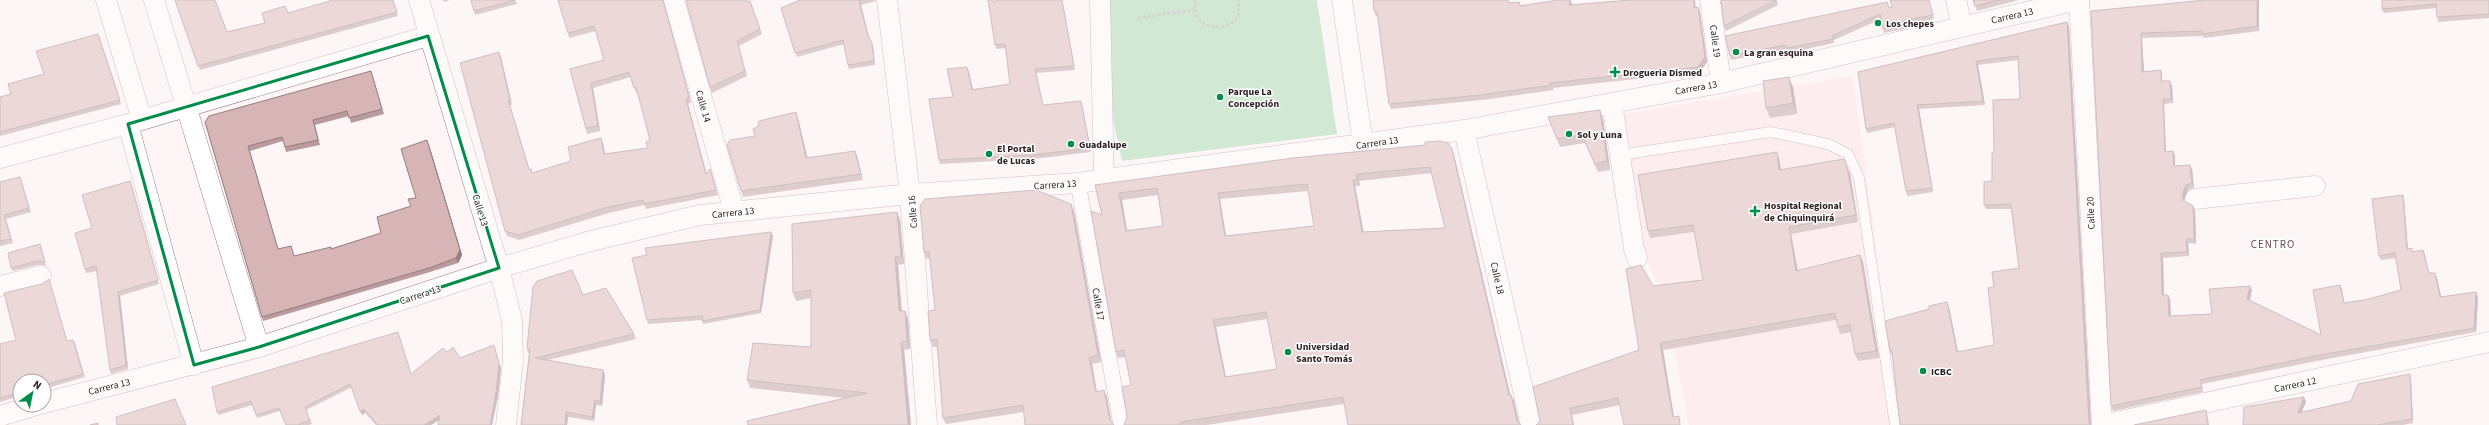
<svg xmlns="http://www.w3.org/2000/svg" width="2489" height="425" viewBox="0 0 2489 425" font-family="'Source Sans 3',sans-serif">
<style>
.built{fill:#ffe3e5}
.green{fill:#9cd7ad}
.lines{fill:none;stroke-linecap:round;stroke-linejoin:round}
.service-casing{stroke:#a18083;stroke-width:11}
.pedestrian-casing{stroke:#a18083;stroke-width:16}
.minor-casing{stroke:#a18083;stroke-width:21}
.path{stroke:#ada3a4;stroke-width:2.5;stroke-dasharray:3 2;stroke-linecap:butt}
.service{stroke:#fff;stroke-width:10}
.pedestrian{stroke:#fff;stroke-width:15}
.minor{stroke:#fff;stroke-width:20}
.wall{fill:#b99b9d;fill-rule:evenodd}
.shaded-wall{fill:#967e7f}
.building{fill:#d7b4b6;stroke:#967e7f;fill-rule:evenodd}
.marked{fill:none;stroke:#008d4b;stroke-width:3;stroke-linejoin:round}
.poi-dot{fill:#008d4b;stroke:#fff;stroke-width:1.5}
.labels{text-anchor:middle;stroke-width:3;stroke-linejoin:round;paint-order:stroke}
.street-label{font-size:10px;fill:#2b1e1f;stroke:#fff}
.poi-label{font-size:10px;font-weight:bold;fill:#2b1e1f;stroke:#fff;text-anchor:start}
.neighbourhood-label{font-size:11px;letter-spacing:1px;fill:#6a4c4f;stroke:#fff}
</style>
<rect width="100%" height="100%" fill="#fdf5f6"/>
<!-- built -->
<path class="built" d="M1853,76L1900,425H1689L1665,301L1645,257L1623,114Z"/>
<!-- green -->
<path class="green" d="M1100,0H1317L1337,134L1122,161L1100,60Z"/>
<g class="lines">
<!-- service casing -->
<g class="service-casing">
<path id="service" d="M1620,155L1771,132L1828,144L1848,154L1859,178L1895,425"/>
</g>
<!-- pedestrian casing -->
<g class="pedestrian-casing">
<path id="pedestrian" d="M1078,183L1121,425"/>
</g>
<!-- minor casing -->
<g class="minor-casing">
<path id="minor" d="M106,0L142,120
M154,0L259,347
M419,0L499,268L512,320L513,361L506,425
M674,0L734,211
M887,0L910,194L927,425
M1100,0L1104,180
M1342,0L1363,144
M1710,0L1721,83
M1956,0L1962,26
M2079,0L2102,425
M1612,103L1634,249L1637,258
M128,124L194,365
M1464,130L1531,425
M0,158L128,124L428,36
M2195,199L2315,186
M0,286L41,276
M44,403L259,347L499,268L587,242L700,215L910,194L1078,183L1464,130L1721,83L2078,0
M0,416L37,405
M2102,425L2489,342"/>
</g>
<!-- path -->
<path class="path" d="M1196,0C1185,34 1248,38 1238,0
M1138,18L1195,10"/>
<!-- service -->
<use href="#service" class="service"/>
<!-- pedestrian -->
<use href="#pedestrian" class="pedestrian"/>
<!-- minor -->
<use href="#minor" class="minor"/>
</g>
<!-- wall -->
<path class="wall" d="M175,0L227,32L265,23L288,13L393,0L398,16L200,70Z
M443,0H450L444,2Z
M515,0L517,4L475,15L474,11Z
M663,0L691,102L688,104L706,174H712L718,195L646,209L644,205L609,213L519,240L507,236L505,231L501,57L512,105H510L529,169L533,173L571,161L601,138L603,143L605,154L648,148L650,140L638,93H636L631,77L593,88L600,131L587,134L570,69L604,60L596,31L569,38L568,33Z
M800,0H876V1L861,5L869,37L873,47L875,65L849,69L848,65L844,44L797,57L781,8Z
M996,0H1062L1075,70L1036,73L1043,105L1081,101L1082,105L1091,152L1033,159L940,164L939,160L953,97L967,67L973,89L1010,84L1006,48L997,49L995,45Z
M1373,0H1508L1510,3L1519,2L1521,6L1572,3L1571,5L1696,7H1698L1700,12L1707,62L1700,72L1553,88L1554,90L1482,100L1391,109L1389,104L1378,16H1376L1374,11Z
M1777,0L1778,5L1726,31L1724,26Z
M1890,0H1929L1934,19L1903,25L1904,29L1884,33L1881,19L1834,40V43L1788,53L1787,49L1731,60L1730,56L1889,8L1892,7Z
M1973,0H2019L1977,11Z
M2259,0V31L2204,38L2203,36L2142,38L2144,71L2162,75V81H2170L2172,86L2173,103L2164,104L2166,152L2173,151L2175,156V166L2192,169L2194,188L2188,190L2184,200V201L2195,210L2196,244L2188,243L2189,256L2163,258L2164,295L2170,299L2171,316L2212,314L2252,290L2249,300L2321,335L2340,285L2342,289L2344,303L2365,300L2401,290L2396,258L2381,260L2379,256L2403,195L2404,199L2408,249L2413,252L2423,250L2425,255L2429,273L2437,278L2441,297H2478L2476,332L2322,360L2202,384L2203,392L2113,411L2111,406L2091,11Z
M2382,0H2489V18L2438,22L2437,17V8L2384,13L2382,9Z
M750,1L762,34L739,46L747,76L712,93L710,87L748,2Z
M2067,22L2069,27L2091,425L1893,355H1891L1890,351L1949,307L1958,352L1994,345V287L2019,268L2011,209H1986L1984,205L1992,181L1994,152L2020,99L2018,60L1978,65L1985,105L1919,109L1933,192L1907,196L1906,191L1895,127L1867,133L1866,129L1858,72Z
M98,34L121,104L0,136V97L11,94L44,74Z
M371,71L384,114L351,123L349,116L315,125L320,145L286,152L283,141L250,151L278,249L294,256L331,249L381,233L411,206L416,198L429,145L462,255L458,263L430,272L263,321L205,122Z
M1793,87L1797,114L1770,118L1766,108Z
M796,112L798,118L807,158L855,151L857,156L863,180L743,197L741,191L755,136Z
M1548,117L1603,119L1610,170L1598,172L1585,143L1560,147Z
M1454,155L1510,395H1511L1514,401L1519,422L1344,404L1207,425H1124L1127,417L1131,385L1126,357L1118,358L1116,352L1102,215L1095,185ZM1432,173L1445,228L1363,232L1355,186H1360L1359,181ZM1308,191L1314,226L1226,236L1220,199ZM1158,195L1163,226L1127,230L1122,200ZM1267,319L1277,369L1226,377L1216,327Z
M1779,158L1781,170L1850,174L1858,222L1791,234L1798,271L1860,255L1863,262L1879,358L1858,361L1855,354L1852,332L1840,334L1836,320L1663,350L1674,417L1681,423L1620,405L1572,415L1536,425L1639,350L1653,286L1703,280L1694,232L1650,238L1648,231Z
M20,177L31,212L6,219L13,243L0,246V182Z
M132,185L159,284L120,296L128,369L111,374L110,370L97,271L86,273L85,269Z
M1071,204L1074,211L1101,362L1092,364L1097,392L1107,397L1024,412L946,424L943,418L937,347H933L930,340L935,310L930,258L926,259L924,252Z
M897,212L900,220L904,264L898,265L902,311H905L908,319L910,349L904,350L911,425H748L844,398L750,388L747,380L811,347V298L796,301L793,293Z
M773,236L761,313L703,324L702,320L648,324L647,320Z
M40,244L46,266L38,265L13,271L11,268Z
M583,295L634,334L636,339L548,360L605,375L602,406L596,405L594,421L568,417L567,425H521L529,353H528L527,348Z
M67,341L75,343L85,377L44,389V381H20V396L0,402V344Z
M447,352L460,358L501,368L498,396L492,425H438L439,420L431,425H376L365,413L362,415L352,387L306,410L312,424L309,425H286L280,411L257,418L253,405L218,415L217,412L212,387L412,374Z
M2411,379L2413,423L2403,425H2243L2304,397L2306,402L2301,413L2351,401Z"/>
<!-- shaded-wall -->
<path class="shaded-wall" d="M663,0L691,102L689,97Z
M1570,0L1572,3L1571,10L1569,5Z
M1694,0H1695L1696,13L1694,8Z
M2257,0H2259V31L2257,26Z
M859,1L861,5L869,40L868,36Z
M1698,7L1700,12L1707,62L1700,72L1698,67Z
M2067,22L2069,27L2091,425L2089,423Z
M2141,33L2142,38L2144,76L2142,72Z
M872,43L873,47L875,65L874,61Z
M499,52L501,57L512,105L510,100Z
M1976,61L1978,65L1985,105L1983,101Z
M967,67L969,72L974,94L972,90Z
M2161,70L2162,75V86L2161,81Z
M1789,77L1793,87L1797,114L1793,103Z
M2170,81L2172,86L2173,103L2171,99Z
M591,83L593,88L600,131L598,126Z
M686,99L688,104L708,179L706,174Z
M2163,99L2164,104L2166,156L2165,152Z
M1081,101L1082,105L1091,152L1090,148Z
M1917,105L1919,109L1933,192L1932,188Z
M1600,110L1603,119L1610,170L1607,161Z
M796,112L798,118L809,164L806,158Z
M601,138L603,143L606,160L604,154Z
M429,145L462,255L458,263L456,258Z
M1452,149L1454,155L1512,402L1509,395Z
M855,151L857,156L863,180L861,174Z
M2173,151L2175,156V171L2174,166Z
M1777,152L1779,158L1782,177L1779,170Z
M2190,165L2192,169L2194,188L2192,183Z
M1847,167L1850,174L1858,222L1856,215Z
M1356,174L1359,181L1360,186L1357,179Z
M1353,180L1355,186L1365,239L1362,232Z
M2186,185L2188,190L2184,200L2182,195Z
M1119,193L1122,200L1128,237L1126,231Z
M1218,193L1220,199L1227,243L1225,236Z
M2403,195L2404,199L2408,254L2407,249Z
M1071,204L1074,211L1101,362L1098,355Z
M2193,206L2195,210L2196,244L2194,239Z
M897,212L900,220L904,264L901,256Z
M1789,227L1791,234L1799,278L1796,271Z
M771,232L773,236L761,313L760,310Z
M2186,239L2188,243L2189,256L2187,252Z
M2161,253L2163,258L2164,299L2162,295Z
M1860,255L1863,262L1879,358L1876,351Z
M895,257L898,265L902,319L899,311Z
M2435,273L2437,278L2442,301L2440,297Z
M2340,285L2342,289L2345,307L2344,303Z
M2250,286L2252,290L2249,304L2247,299Z
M118,292L120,296L128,369L126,365Z
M2476,292L2478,297L2476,332L2474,328Z
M2168,295L2170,299L2171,321L2169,316Z
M1947,302L1949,307L1959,357L1957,352Z
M905,311L908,319L910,349L907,341Z
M1213,320L1216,327L1227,384L1225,377Z
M901,342L904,350L911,425H908Z
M1660,343L1663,350L1675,424L1673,417Z
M495,349L501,368L498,396L492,425H490Z
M1089,357L1092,364L1098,399L1096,392Z
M603,370L605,375L602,406L600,401Z
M2410,374L2411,379L2413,423L2412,419Z
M1104,390L1107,397L1112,425L1110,420Z
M1511,395L1514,401L1519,425L1517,421Z
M2304,397L2306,402L2299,418L2298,413Z
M595,400L596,405L594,421L592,417Z
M1570,408L1572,415L1574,425H1573Z
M364,409L365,413L362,415L360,411Z
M2206,410L2207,414L2209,425H2208Z
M566,412L568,417L567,425H565Z
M440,415L441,419L431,425H424Z"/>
<!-- building -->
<path class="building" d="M175,0H215L227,32L265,23L262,13L285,6L288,13L330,1V0H393L397,12L198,66Z
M471,0H515L474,11Z
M558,0H663L689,97L686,99L706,174L710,169L716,190L644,204L643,200L608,207L518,235L505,231L460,63L499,52L510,100H508L529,169H531L532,173L571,161L568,147L601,138L604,154L648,148L646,142L650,140L636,87L634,88L629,72L591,83L598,126L586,128L570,69L604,60L594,26L568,33Z
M686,0H747V2L750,1L760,29L737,41L745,71L710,87Z
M800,0H862L859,1L868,36L872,43L874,61L848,65L843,40L795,53L781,8Z
M988,0H991L996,2V0H1062L1074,66L1035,69L1043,105L1081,101L1090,148L1032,155L939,160L929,99L953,97L947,69L967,67L972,90L1010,84L1005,44L995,45Z
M1373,0H1508L1509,3L1519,2L1520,6L1558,0H1570L1569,5L1631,0H1694V8L1698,7L1705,57L1698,67L1549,83L1552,85L1480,95L1389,104L1377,11H1374Z
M1724,0H1776L1724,26L1721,1Z
M1890,0H1929L1933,15L1902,21V25L1883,29L1880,14L1832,36L1833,39L1787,48L1785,45L1730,56L1725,36L1887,2L1889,8L1892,7Z
M1973,0H2000L1975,6Z
M2206,0H2257V26L2202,34V31L2141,33L2142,72L2161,70V81H2170L2171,99H2163L2165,152L2173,151L2174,166L2190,165L2192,183L2186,185L2182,195L2184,201L2193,206L2194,239H2186L2187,252L2161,253L2162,295H2168L2169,316L2212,314L2209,289L2250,286L2247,299L2321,335L2313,290L2340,285L2344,303L2365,300L2401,290L2395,253L2379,256L2372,199L2403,195L2407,249L2412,248V252L2423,250L2429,273H2435L2440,297L2476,292L2474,328L2320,355L2200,380L2202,387L2111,406L2091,11Z
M2382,0H2489V14L2437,17L2436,4L2382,9Z
M2067,22L2089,423L2091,425H1900L1892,351H1890L1885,321L1929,309V306L1947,302L1957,352L1994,345L1988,288L1994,287L1992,272L2019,268L2011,204L1984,205V182L1992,181V153L1994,152L1993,100L2020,99L2018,56L1976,61L1983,101L1917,105L1932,188L1906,191L1894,123L1866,129L1858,72Z
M98,34L120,100L0,132V97L11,94L8,84L44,74L36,51Z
M371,71L382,109L349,118L347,111L313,120L318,140L285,147L282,137L248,146L278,249L291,246L294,256L331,247V249L381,233L377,217L411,206L408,199L416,198L401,149L427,140L460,250L456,258L429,268L262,317L205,122L209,116Z
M1789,77L1793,103L1766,108L1763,81Z
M1600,110L1607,161L1595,164L1582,135L1557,139L1548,117Z
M796,112L806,158L855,151L861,174L741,191L727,145L730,140L755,136L753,129L758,127L759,121Z
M1440,141L1448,143L1452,149L1509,395H1511L1517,421L1521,425H1348L1343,397L1180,422V425H1124L1127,417L1122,387L1131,385L1124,350L1116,352L1091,211L1102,215L1095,185L1293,158L1425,145V142ZM1430,167L1445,228L1362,232L1353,180L1357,179L1356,174ZM1307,184L1314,226L1225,236L1218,193ZM1157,188L1163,226L1126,231L1119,193ZM1266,312L1277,369L1225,377L1213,320Z
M1777,152L1779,170L1844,159L1847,167L1856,215L1789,227L1796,271L1860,255L1876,351L1855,354L1850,325L1838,327L1835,313L1660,343L1673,417L1679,416L1680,425H1624L1618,398L1570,408L1573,425H1536L1540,421L1533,387L1639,350L1626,269L1641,265L1653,286L1703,280L1693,225L1648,231L1638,175Z
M20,177L29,208L4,215L11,239L0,241V182Z
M130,181L158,280L118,292L126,365L110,370L96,266L85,269L75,233L92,228L82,195Z
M1036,190L1071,204L1098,355L1089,357L1096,392L1104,390L1110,420L1114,425H1025L1023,405L943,418L937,340H930L928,311L935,310L929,251L924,252L920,206L925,199Z
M897,212L901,256L895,257L899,311H905L907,341L901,342L908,425H748L747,421L867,393L747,380L753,343L811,347V290L793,293L792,224Z
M771,232L760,310L702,321L703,316L647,320L632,258L647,255L645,248Z
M40,244L45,262L37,261L11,268L8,253Z
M572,270L583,295L606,288L634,334L535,358L603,370L600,401L595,400L592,417L566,412L565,425H521L530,349L527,348L533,286L537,281Z
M49,279L67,341L73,340L83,374L44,385V381H20V392L0,398V344L16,340L4,293L42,284Z
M398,332L411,374L443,348L447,352L453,347L460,358L494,345L499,364L496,392L490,425H438L440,415L424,425H378L364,409L360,411L350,384L305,407L310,420L298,425H286L279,408L256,415L251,401L217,412L212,387Z
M2410,374L2412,419L2377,425H2243L2244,407L2304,397L2298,413L2351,401L2358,384Z
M175,399L186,425H117L116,417Z
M2206,410L2208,425H2134Z
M98,423V425H90Z"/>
<!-- marked area -->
<path d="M0 0H2489V425H0ZM428,36L499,268L259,347L194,365L128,124Z" fill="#fdf5f6" fill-opacity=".55" fill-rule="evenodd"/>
<path class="marked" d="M428,36L499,268L259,347L194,365L128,124Z"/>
<!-- markers -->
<g class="poi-dot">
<circle cx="1878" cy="23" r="4"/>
<circle cx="1736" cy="52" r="4"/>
<path d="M1613 66h4v4h4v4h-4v4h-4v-4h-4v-4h4z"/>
<circle cx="1220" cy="97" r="4"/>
<circle cx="1569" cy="134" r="4"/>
<circle cx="1071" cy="144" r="4"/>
<circle cx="989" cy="154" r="4"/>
<path d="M1753 205h4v4h4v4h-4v4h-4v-4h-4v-4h4z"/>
<circle cx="1288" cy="352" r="4"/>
<circle cx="1923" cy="371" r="4"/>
</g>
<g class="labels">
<!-- street labels -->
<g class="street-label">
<text transform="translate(2012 15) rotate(-13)" y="4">Carrera 13</text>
<text transform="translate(1716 41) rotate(83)" y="4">Calle 19</text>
<text transform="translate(1696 87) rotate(-10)" y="4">Carrera 13</text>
<text transform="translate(704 106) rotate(74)" y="4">Calle 14</text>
<text transform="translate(1377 142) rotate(-8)" y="4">Carrera 13</text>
<text transform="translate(1055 184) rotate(-4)" y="4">Carrera 13</text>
<text transform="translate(481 210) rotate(73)" y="4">Calle 13</text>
<text transform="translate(733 212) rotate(-6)" y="4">Carrera 13</text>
<text transform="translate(912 212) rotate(-94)" y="4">Calle 16</text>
<text transform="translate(2090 213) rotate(-93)" y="4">Calle 20</text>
<text transform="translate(1498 278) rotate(77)" y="4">Calle 18</text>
<text transform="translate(420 294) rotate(-18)" y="4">Carrera 13</text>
<text transform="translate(1099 304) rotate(80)" y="4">Calle 17</text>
<text transform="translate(2295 384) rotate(-12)" y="4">Carrera 12</text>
<text transform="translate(109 386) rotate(-14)" y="4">Carrera 13</text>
</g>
<!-- poi labels -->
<g class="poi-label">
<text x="1886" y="27">Los chepes</text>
<text x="1744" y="56">La gran esquina</text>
<text x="1623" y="76">Drogueria Dismed</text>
<text x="1228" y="95">Parque La<tspan x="1228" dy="12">Concepción</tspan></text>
<text x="1577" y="138">Sol y Luna</text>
<text x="1079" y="148">Guadalupe</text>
<text x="997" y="152">El Portal<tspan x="997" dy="12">de Lucas</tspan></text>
<text x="1764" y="209">Hospital Regional<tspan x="1764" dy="12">de Chiquinquirá</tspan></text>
<text x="1296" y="350">Universidad<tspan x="1296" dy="12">Santo Tomás</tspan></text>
<text x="1931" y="375">ICBC</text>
</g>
<!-- neighbourhood labels -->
<g class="neighbourhood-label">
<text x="2273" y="248">CENTRO</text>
</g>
</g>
<!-- north arrow -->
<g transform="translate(32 393) rotate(33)"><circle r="19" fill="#ffffff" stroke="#aaa5a5"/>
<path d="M0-3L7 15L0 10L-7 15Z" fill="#008d4b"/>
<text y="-6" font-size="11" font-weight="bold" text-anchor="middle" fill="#2b1e1f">N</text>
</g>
</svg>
